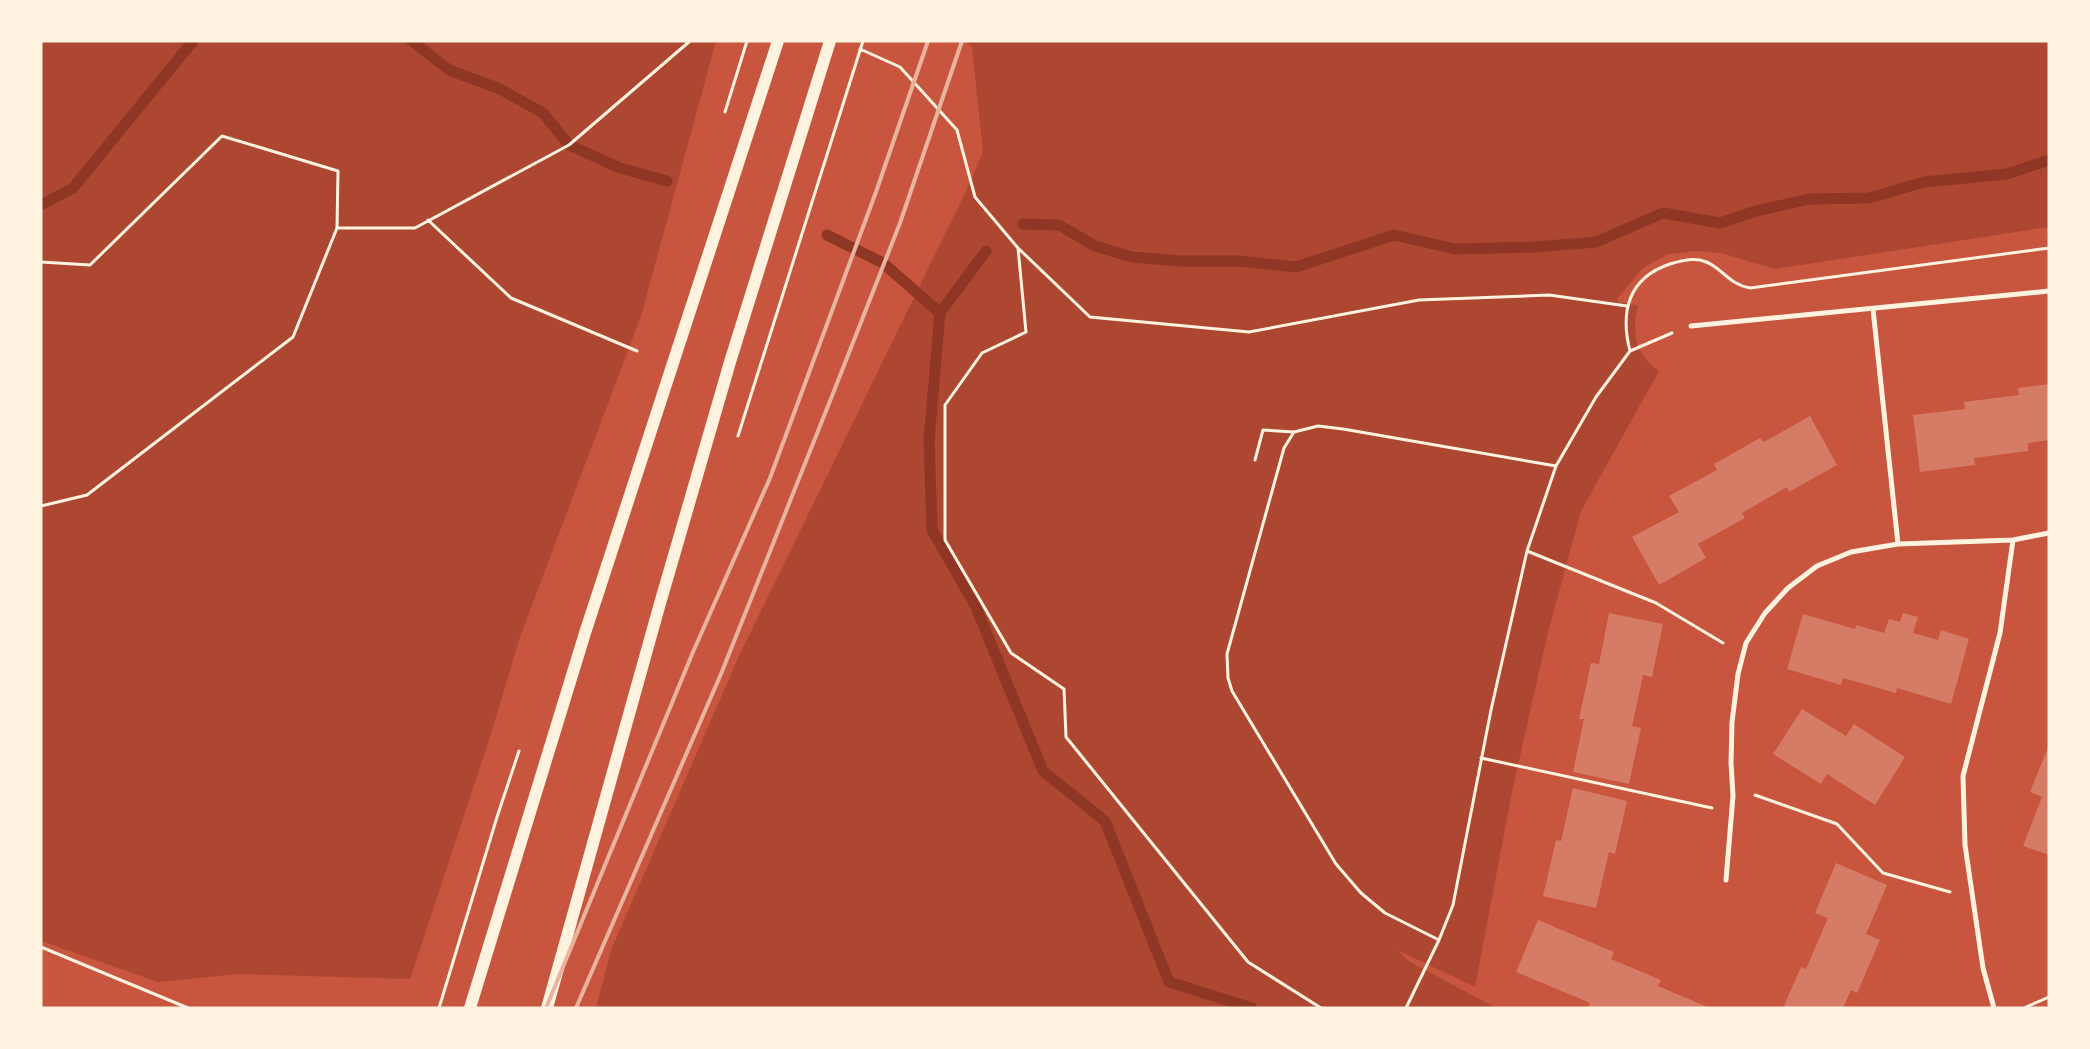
<svg xmlns="http://www.w3.org/2000/svg" width="2090" height="1049" viewBox="0 0 2090 1049" font-family="'Space Grotesk',sans-serif">
<style>
.green{fill:#ae4732}
.lines{fill:none;stroke-linecap:round;stroke-linejoin:round}
.stream{stroke:#8f3625;stroke-width:11}
.building{fill:#d67c66}
.path{stroke:#fff3e0;stroke-width:3}
.minor{stroke:#fff3e0;stroke-width:5}
.primary{stroke:#fff3e0;stroke-width:12}
.rail{stroke:#e9b49f;stroke-width:4}
</style>
<rect width="100%" height="100%" fill="#c8553d"/>
<!-- green -->
<path class="green" d="M41,41H716L641,316L520,637L490,737L410,979L238,974L158,982L41,941Z
M966,41H2049V227L1775,269L1721,253L1696,251L1668,254L1643,268L1617,299L1618,302L1638,306C1631,332 1636,356 1659,371L1581,511L1548,632L1512,792L1475,987L1397,950L1410,962L1496,1008H596L611,950L739,656L967,189L983,152L972,47Z"/>
<g class="lines">
<!-- stream -->
<path class="stream" d="M412,41L449,70L500,89L543,113L569,145L620,168L667,181
M41,205L73,188L193,41
M1023,224L1059,225L1095,246L1132,257L1180,261H1239L1296,267L1394,235L1455,249L1536,247L1596,242L1663,213L1720,223L1756,211L1809,199L1869,198L1924,182L2007,174L2049,160
M827,235L883,263L940,313L929,440L932,530L975,605L1043,771L1105,821L1169,982L1252,1008
M940,313L986,251"/>
</g>
<!-- building -->
<path class="building" d="M2049,384V440L2028,443V451L1974,458L1975,465L1920,472L1913,415L1965,409L1964,402L2019,395L2018,388Z
M1810,416L1837,465L1789,492L1787,487L1742,513L1745,518L1698,544L1706,558L1659,585L1632,537L1679,512L1669,496L1717,470L1714,464L1760,438L1764,442Z
M1609,613L1663,624L1652,677L1643,675L1632,726L1641,728L1629,784L1573,772L1584,719H1579L1591,663L1599,664Z
M1903,613L1918,617L1913,633L1938,640L1941,630L1969,639L1951,704L1897,688L1896,693L1843,678L1841,685L1787,669L1803,614L1855,629L1856,625L1884,633L1889,619L1900,622Z
M1802,709L1846,736L1854,724L1905,757L1875,805L1827,774L1821,784L1773,754Z
M2049,745V855L2023,846L2042,797L2030,792Z
M1573,788L1627,801L1615,854L1609,852L1596,908L1543,896L1556,840L1561,841Z
M1836,863L1887,885L1866,934L1880,940L1857,993L1851,990L1843,1008H1783L1801,967L1806,969L1828,918L1815,913Z
M1538,920L1614,952L1611,959L1661,980L1658,986L1710,1008H1588L1590,1003L1516,972Z"/>
<g class="lines">
<!-- path -->
<path class="path" d="M860,49L900,67L957,130L975,197L1018,248L1090,317L1249,332L1419,300L1549,295L1627,306
M725,112L747,41
M428,220L511,298L637,351
M1018,248L1026,332L982,353L945,405V540L1011,653L1064,689L1066,737L1248,962L1321,1008
M41,262L90,265L222,136L338,171L337,228
M1630,351C1620,312 1628,278 1670,264C1679,261 1690,258 1700,260C1720,264 1728,285 1750,288L2049,248
M1294,432L1284,448L1227,654L1228,678L1232,691L1336,864L1361,893L1385,913L1439,940
M738,436L863,41
M1255,460L1263,430L1294,432L1318,426L1343,429L1556,466
M41,506L87,495L293,337L337,228H415L569,145L690,41
M1527,551L1656,603L1723,643
M1481,758L1712,808
M1755,795L1837,824L1883,873L1950,892
M41,947L188,1008
M439,1008L497,817L519,751
M1406,1008L1439,940L1453,905L1491,710L1527,551L1556,466L1596,397L1630,351L1672,333
M2024,1008L2049,997"/>
<!-- minor -->
<path class="minor" d="M1873,309L1898,544
M1691,326L2049,291
M1726,880L1733,796L1731,763L1732,722L1738,674L1746,643L1765,613L1788,588L1817,566L1851,552L1898,544L2013,540L2049,533
M1994,1008L1983,968L1965,845L1963,776L2000,633L2013,540"/>
<!-- primary -->
<path class="primary" d="M470,1008L585,633L778,41
M547,1008L659,607L730,362L830,41"/>
<!-- rail -->
<path class="rail" d="M546,1008L693,652L770,478L876,192L928,41
M576,1008L721,674L832,396L900,223L962,41"/>
</g>
<!-- border -->
<rect width="2090" height="1049" fill="none" stroke="#fff3e0" stroke-width="85"/>
</svg>
